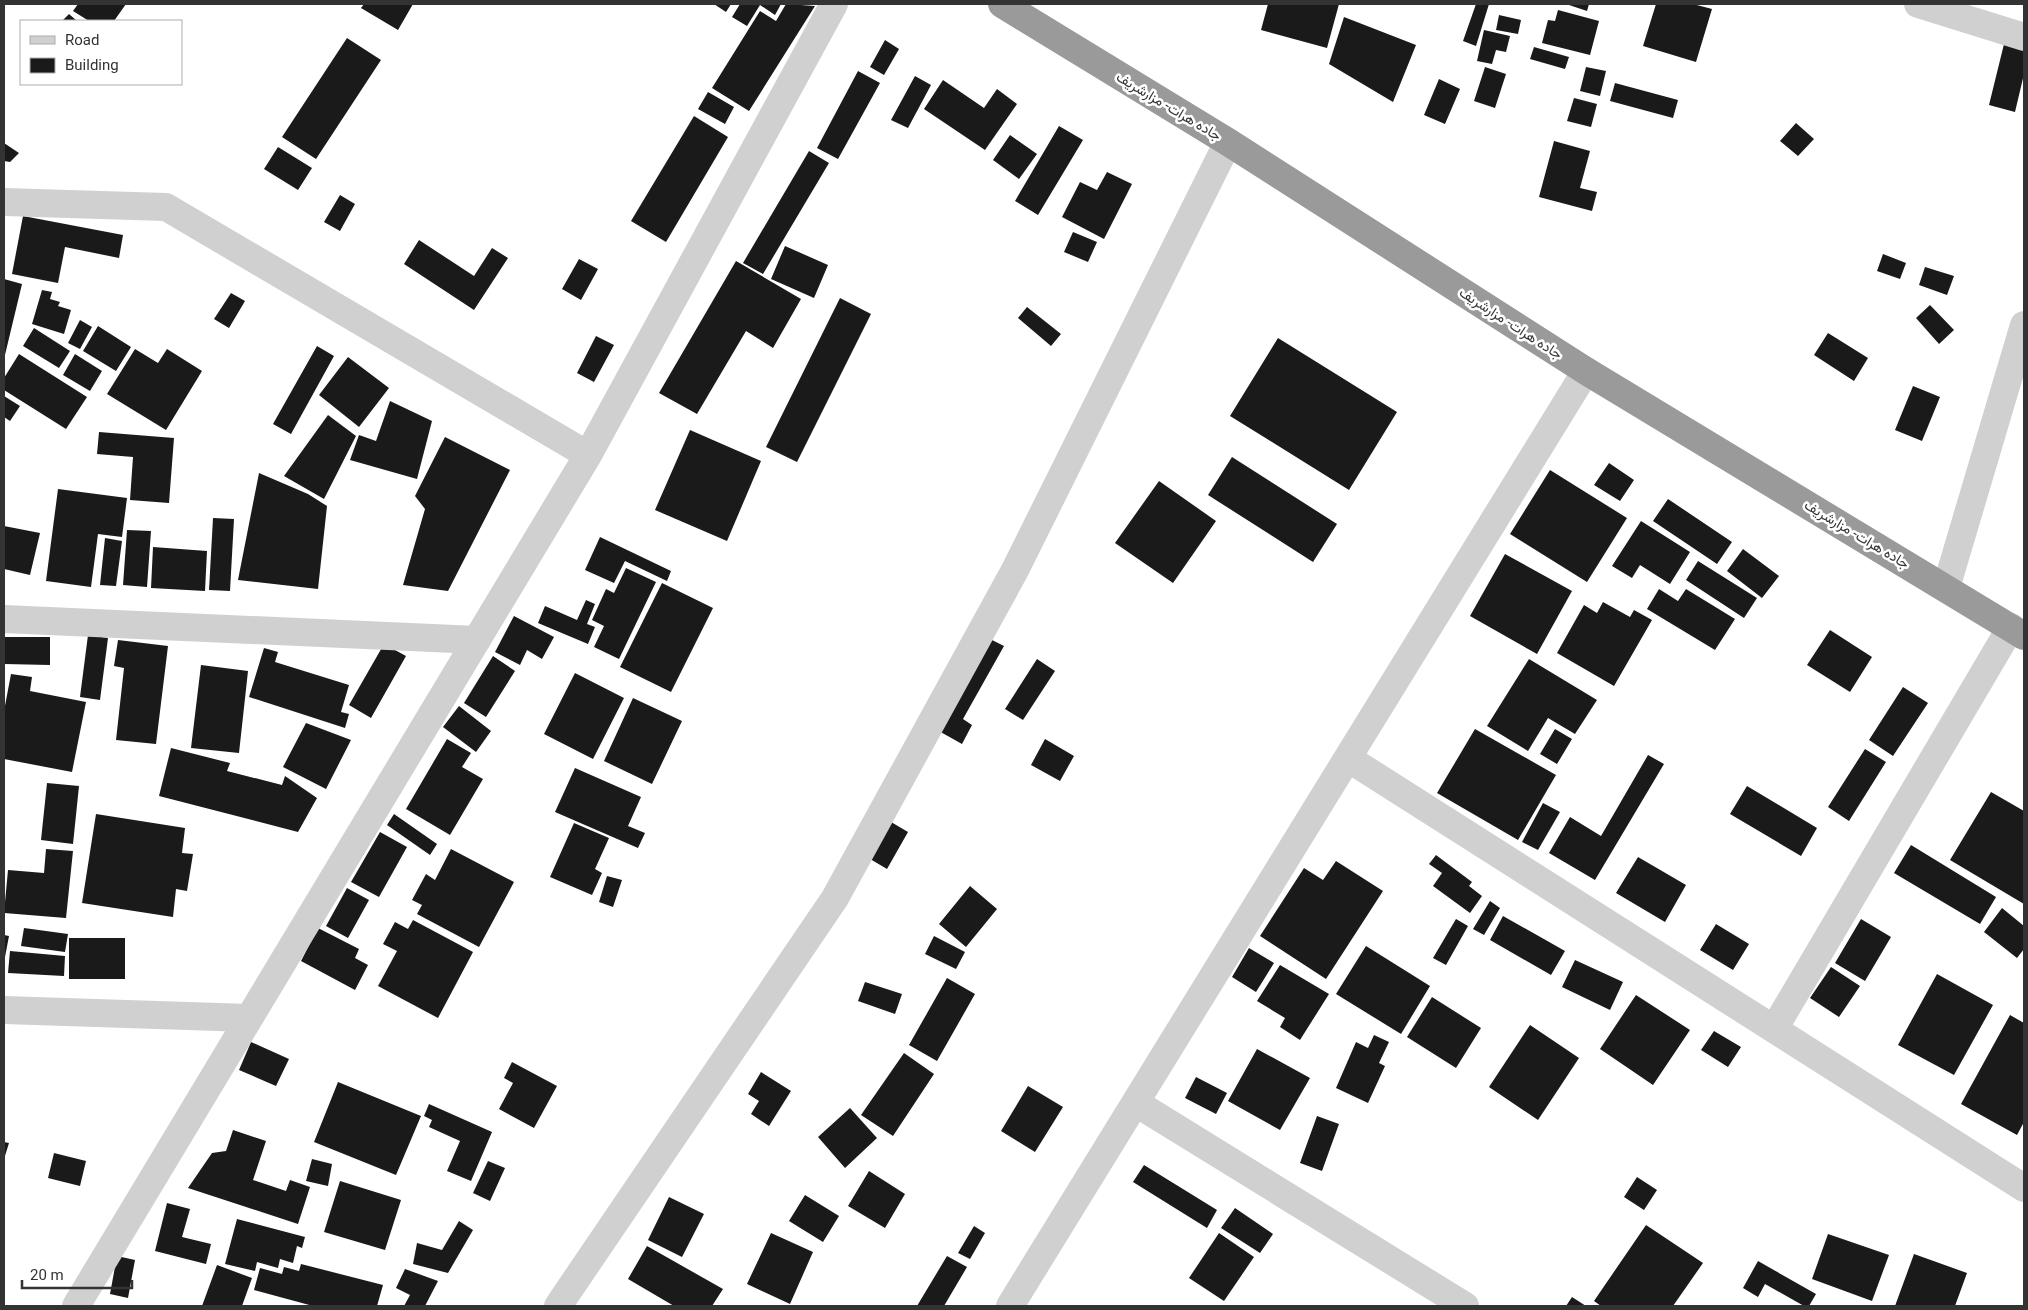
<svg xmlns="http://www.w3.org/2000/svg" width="2028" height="1310" viewBox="0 0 2028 1310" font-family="Roboto,Vazirmatn,sans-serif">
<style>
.building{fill:#1a1a1a}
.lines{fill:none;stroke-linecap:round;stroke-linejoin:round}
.street{stroke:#d0d0d0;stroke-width:28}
.highway{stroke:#9a9a9a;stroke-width:28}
.labels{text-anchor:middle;stroke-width:5;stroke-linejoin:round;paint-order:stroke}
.street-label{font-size:14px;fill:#333;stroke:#fff}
</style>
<rect width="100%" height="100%" fill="#fff"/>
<!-- building -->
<path class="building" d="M78,4H126L114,21H89L73,11Z
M364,4H413L398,30L361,8Z
M714,4H731L726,12Z
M740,4H781L775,15L760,5L747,26L732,17Z
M786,4L815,6L749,111L712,88L760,11L776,21Z
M1268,4H1339L1327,48L1261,30Z
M1476,4H1489L1476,46L1463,41Z
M1566,4H1589L1587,11Z
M1656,4H1693L1712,9L1696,62L1643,46Z
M1558,10L1599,21L1590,55L1542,43L1548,20L1555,21Z
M69,14L77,21H62Z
M1499,15L1521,20L1518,34L1496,30Z
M1344,17L1416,45L1393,102L1329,64Z
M1484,30L1510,36L1506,52L1496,50L1492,64L1477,61Z
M347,38L381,60L316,159L282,137Z
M885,40L899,49L884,75L870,67Z
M2004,44L2024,49V74L2015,112L1989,105Z
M1534,47L1569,57L1565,69L1530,59Z
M1485,67L1506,74L1495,108L1474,101Z
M1586,67L1606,71L1600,96L1580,91Z
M858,71L880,83L838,159L817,148Z
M915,76L931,85L908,128L891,120Z
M1439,79L1460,89L1445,124L1424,115Z
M943,80L984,108L997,89L1017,104L985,150L924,109Z
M1615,83L1678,100L1673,118L1610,101Z
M708,92L734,107L725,124L698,109Z
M1574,98L1597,104L1591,127L1567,121Z
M694,116L728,137L666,242L631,221Z
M1796,123L1814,139L1798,156L1780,141Z
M1059,126L1083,140L1038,215L1015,201Z
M1010,135L1037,154L1019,179L993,160Z
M1554,141L1590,151L1580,188L1597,192L1592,211L1539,197Z
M4,143L19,153L10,162L4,161Z
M278,147L312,168L298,190L264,169Z
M809,151L829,163L763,274L743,263Z
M1107,172L1132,184L1104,239L1062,217L1080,182L1097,190Z
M340,195L355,204L340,231L324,222Z
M23,216L123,235L119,258L65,247L58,283L12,274Z
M1073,232L1097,242L1088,262L1064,252Z
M419,240L474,276L492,248L508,258L474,310L404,264Z
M785,246L828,265L814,298L771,279Z
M1883,254L1906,263L1900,279L1877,271Z
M579,259L598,269L581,300L562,289Z
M736,261L801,299L773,348L746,331L697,414L659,393Z
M1925,267L1954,276L1947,295L1919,285Z
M4,279L22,284L4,359Z
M42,290L52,292L50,299L60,302L58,306L71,310L64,334L32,324Z
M231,293L245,301L229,328L214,319Z
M840,298L871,314L797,462L766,447Z
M1930,305L1954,330L1939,344L1916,318Z
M1027,307L1061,334L1051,346L1018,318Z
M80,320L92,327L80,349L68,343Z
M98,326L131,347L116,371L83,351Z
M34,328L70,351L59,368L23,346Z
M1828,333L1868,358L1854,381L1814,355Z
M596,336L614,345L594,382L577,373Z
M1278,338L1397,412L1349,490L1230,416Z
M317,346L334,356L291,434L273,424Z
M135,349L158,363L167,349L202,371L166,430L107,394Z
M19,354L87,397L66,429L4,390V378Z
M75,354L102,371L90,391L63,375Z
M348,357L389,388L359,427L319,395Z
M1913,386L1940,397L1922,441L1895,430Z
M4,396L20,406L10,421L4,417Z
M390,401L432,421L417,479L350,460L359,435L376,441Z
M328,415L356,436L324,499L284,476Z
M690,430L761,461L727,541L655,510Z
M99,432L174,438L169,503L130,500L133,457L97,454Z
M445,437L510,470L448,591L403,585L425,509L415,496Z
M1232,457L1337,524L1313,562L1208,495Z
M1609,463L1634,480L1620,501L1594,485Z
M1550,470L1627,518L1587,582L1510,534Z
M259,473L308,494L327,506L318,589L238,580Z
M1159,481L1216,521L1173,583L1115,543Z
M58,489L127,498L122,537L98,534L91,587L46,581Z
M1668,499L1732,542L1717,564L1653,521Z
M213,518L234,519L230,591L209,590Z
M1641,521L1690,552L1670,584L1640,565L1632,578L1612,566Z
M4,526L40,533L30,575L4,569Z
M127,530L151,531L147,587L123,585Z
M600,537L671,571L667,581L625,561L614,583L585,570Z
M105,538L122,541L116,586L100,585Z
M153,547L207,551L205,591L151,588Z
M1743,549L1779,576L1762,598L1727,571Z
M1505,554L1572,591L1537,654L1470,616Z
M1698,561L1757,598L1744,618L1686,580Z
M626,568L656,582L619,659L594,647L604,626L592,620L606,589L614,593Z
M662,583L713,608L671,692L620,667Z
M1659,589L1678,601L1686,589L1735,619L1715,650L1647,609Z
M586,600L595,604L587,624L595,627L588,644L538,623L545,606L577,620Z
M1603,602L1630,617L1634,610L1652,620L1614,686L1557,653L1584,605L1597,613Z
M514,616L554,637L542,659L527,650L520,665L495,652Z
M1830,630L1872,657L1850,692L1807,665Z
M88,635L108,638L100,700L80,697Z
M5,637H50V665L4,664Z
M988,638L1004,646L963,719L972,725L962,744L937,730Z
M118,640L168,646L156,744L116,740L124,668L114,666Z
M384,644L406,656L371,718L349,705Z
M264,648L278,652L275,662L349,685L341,712L349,714L345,728L249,697Z
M493,656L515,671L486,717L464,703Z
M1037,659L1055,671L1023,720L1005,709Z
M1529,659L1597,700L1575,734L1548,718L1528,751L1487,726Z
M201,665L248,671L239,753L191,748Z
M575,673L624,698L593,759L544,734Z
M11,674L32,677L30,691L86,702L72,772L4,759V711Z
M1903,687L1928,703L1893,756L1869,740Z
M633,698L682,721L652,784L604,761Z
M459,706L491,731L476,752L443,727Z
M306,723L351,740L326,789L283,767Z
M1475,729L1556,775L1518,840L1437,793Z
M1555,729L1572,739L1557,764L1540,754Z
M447,739L471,753L462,767L483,779L450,835L406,809Z
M1045,739L1074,756L1060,781L1031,765Z
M171,748L230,763L227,771L282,785L285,776L317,798L298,832L159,796Z
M1865,749L1886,762L1849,821L1828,807Z
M1648,755L1664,764L1595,880L1549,853L1570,817L1601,836Z
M575,768L641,797L628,826L645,833L638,848L555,812Z
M47,783L79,786L73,844L41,840Z
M1747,786L1817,828L1801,856L1730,814Z
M1991,792L2024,811V904L1950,860Z
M1543,803L1560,812L1538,850L1522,842Z
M96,814L185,828L182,853L193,854L187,891L176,889L173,917L82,903Z
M394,814L437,844L430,855L387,825Z
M886,819L908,832L887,869L865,856Z
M574,823L609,838L595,869L602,873L592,895L550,877Z
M380,832L407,847L379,897L351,882Z
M1911,845L1996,897L1980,924L1894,873Z
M46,849L73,851L66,918L4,913L8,870L44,873Z
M451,849L514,882L479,947L417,914L422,905L412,900L426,874L435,880Z
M1436,855L1472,882L1469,886L1482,896L1470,913L1433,886L1442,873L1429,864Z
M1638,857L1686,885L1665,922L1616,893Z
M1336,861L1383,891L1326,979L1260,936L1304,868L1323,880Z
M607,876L622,880L613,907L599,902Z
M970,886L997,909L966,947L939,924Z
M347,888L369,900L348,938L326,926Z
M1490,901L1500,908L1484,935L1473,929Z
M2002,908L2024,926V949L2017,958L1984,932Z
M1503,916L1565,951L1551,975L1490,940Z
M1456,919L1468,926L1446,965L1433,958Z
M1861,919L1891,937L1865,981L1835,963Z
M413,920L473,952L438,1018L378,986L397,951L383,944L395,922L408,929Z
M1716,924L1749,944L1733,970L1700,950Z
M24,928L68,934L65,952L21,946Z
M318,928L359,949L355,958L368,965L355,990L301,961Z
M4,935L9,936L5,957H4Z
M934,936L965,952L956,969L925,954Z
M69,938H125V979H69Z
M1366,946L1430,986L1401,1034L1336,994Z
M1249,948L1274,963L1256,992L1232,977Z
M10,951L65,956L64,976L8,973Z
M1575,960L1623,982L1610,1010L1562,987Z
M1280,965L1329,994L1300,1040L1280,1027L1285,1018L1257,1001Z
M1831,967L1860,986L1839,1017L1810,998Z
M1937,974L1993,1005L1954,1075L1898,1045Z
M947,978L975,994L937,1061L909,1045Z
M865,982L902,994L895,1014L858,1001Z
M1636,995L1690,1030L1653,1085L1600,1049Z
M1432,997L1481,1028L1456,1068L1407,1037Z
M2010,1015L2024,1023V1122L2017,1135L1961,1104Z
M1530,1025L1579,1058L1538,1120L1489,1087Z
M1714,1031L1741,1047L1728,1067L1701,1050Z
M1374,1035L1389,1042L1379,1063L1385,1066L1368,1103L1336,1088L1356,1042L1368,1048Z
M251,1042L289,1059L276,1086L239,1070Z
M1257,1049L1310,1078L1280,1130L1228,1101Z
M904,1053L934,1074L893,1136L861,1115Z
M512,1062L557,1086L534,1128L499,1109L513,1083L504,1078Z
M761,1072L791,1091L769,1126L751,1114L759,1101L748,1094Z
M1196,1077L1227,1093L1216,1114L1185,1098Z
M338,1082L421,1116L396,1175L314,1142Z
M1028,1086L1063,1107L1035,1152L1001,1131Z
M429,1104L492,1132L471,1181L447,1171L460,1141L429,1127L432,1120L424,1116Z
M850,1108L877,1138L845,1168L818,1137Z
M1317,1116L1339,1124L1322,1171L1300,1163Z
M233,1130L266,1141L253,1180L286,1191L290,1180L310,1187L298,1224L188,1188L212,1153L226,1151Z
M4,1142L9,1143L4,1159Z
M54,1153L86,1161L80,1186L48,1178Z
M312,1159L332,1164L328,1186L306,1181Z
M488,1161L505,1168L490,1201L473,1193Z
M1144,1165L1217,1210L1207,1228L1133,1182Z
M869,1171L905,1194L885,1228L848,1206Z
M1637,1177L1657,1190L1644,1210L1624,1197Z
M340,1181L401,1200L385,1250L324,1232Z
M805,1195L839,1216L823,1242L789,1221Z
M669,1197L704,1214L682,1257L648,1240Z
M167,1203L190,1209L182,1237L211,1244L206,1264L155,1251Z
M1235,1208L1273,1234L1260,1253L1221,1228Z
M237,1219L305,1237L302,1248L297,1246L293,1263L280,1259L278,1268L257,1262L255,1271L225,1264Z
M459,1221L473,1230L448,1273L413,1264L417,1243L442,1250Z
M1646,1225L1703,1263L1673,1306H1601L1594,1301Z
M974,1226L985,1233L970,1259L958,1253Z
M771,1233L813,1252L790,1304L747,1284Z
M1219,1233L1254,1257L1224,1301L1189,1278Z
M1828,1234L1889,1255L1872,1301L1812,1279Z
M647,1246L723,1289L712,1306H674L628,1279Z
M1914,1254L1967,1273L1955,1306H1895Z
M117,1256L135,1260L128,1298L110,1294Z
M947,1256L967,1267L944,1306H917Z
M1758,1261L1816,1294L1809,1306H1804L1765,1284L1758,1297L1743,1288Z
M301,1264L383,1285L377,1306H313L254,1290L260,1268L282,1274L284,1267L299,1271Z
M217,1265L252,1278L242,1306H202Z
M405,1269L438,1281L425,1306H404L410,1295L396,1288Z
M1572,1297L1586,1306H1566Z"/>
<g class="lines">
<!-- street -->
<path class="street" d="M1918,4L2024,37
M4,202L166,207L588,455
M1946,588L2024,325
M4,619L477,640
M1349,759L2024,1188
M4,1010L249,1018
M1774,1029L2011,627
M1136,1103L1465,1306
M76,1306L588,455L834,4
M558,1306L835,898L1015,570L1228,142
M1010,1306L1586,371"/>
<!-- highway -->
<path class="highway" d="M1002,4L1228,142L1586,371L2024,636"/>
</g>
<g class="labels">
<!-- street labels -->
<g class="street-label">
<text transform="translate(1169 106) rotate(31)" y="5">جاده هرات- مزارشریف</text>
<text transform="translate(1511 323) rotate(33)" y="5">جاده هرات- مزارشریف</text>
<text transform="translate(1857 534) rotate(31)" y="5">جاده هرات- مزارشریف</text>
</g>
</g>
<!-- border -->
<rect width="2028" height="1310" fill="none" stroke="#333333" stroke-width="10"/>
<!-- legend -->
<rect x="20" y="20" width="162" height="65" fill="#ffffff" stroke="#adadad"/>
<rect x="30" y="36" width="25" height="8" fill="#d0d0d0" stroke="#adadad"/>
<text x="65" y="45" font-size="15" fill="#333333">Road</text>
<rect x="30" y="58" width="25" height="15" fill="#1a1a1a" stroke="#adadad"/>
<text x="65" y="70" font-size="15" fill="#333333">Building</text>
<!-- scale -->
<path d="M22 1280v8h110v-8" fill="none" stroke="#333333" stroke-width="2.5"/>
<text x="30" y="1280" font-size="15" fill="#333333" stroke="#ffffff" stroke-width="4" paint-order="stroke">20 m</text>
</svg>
